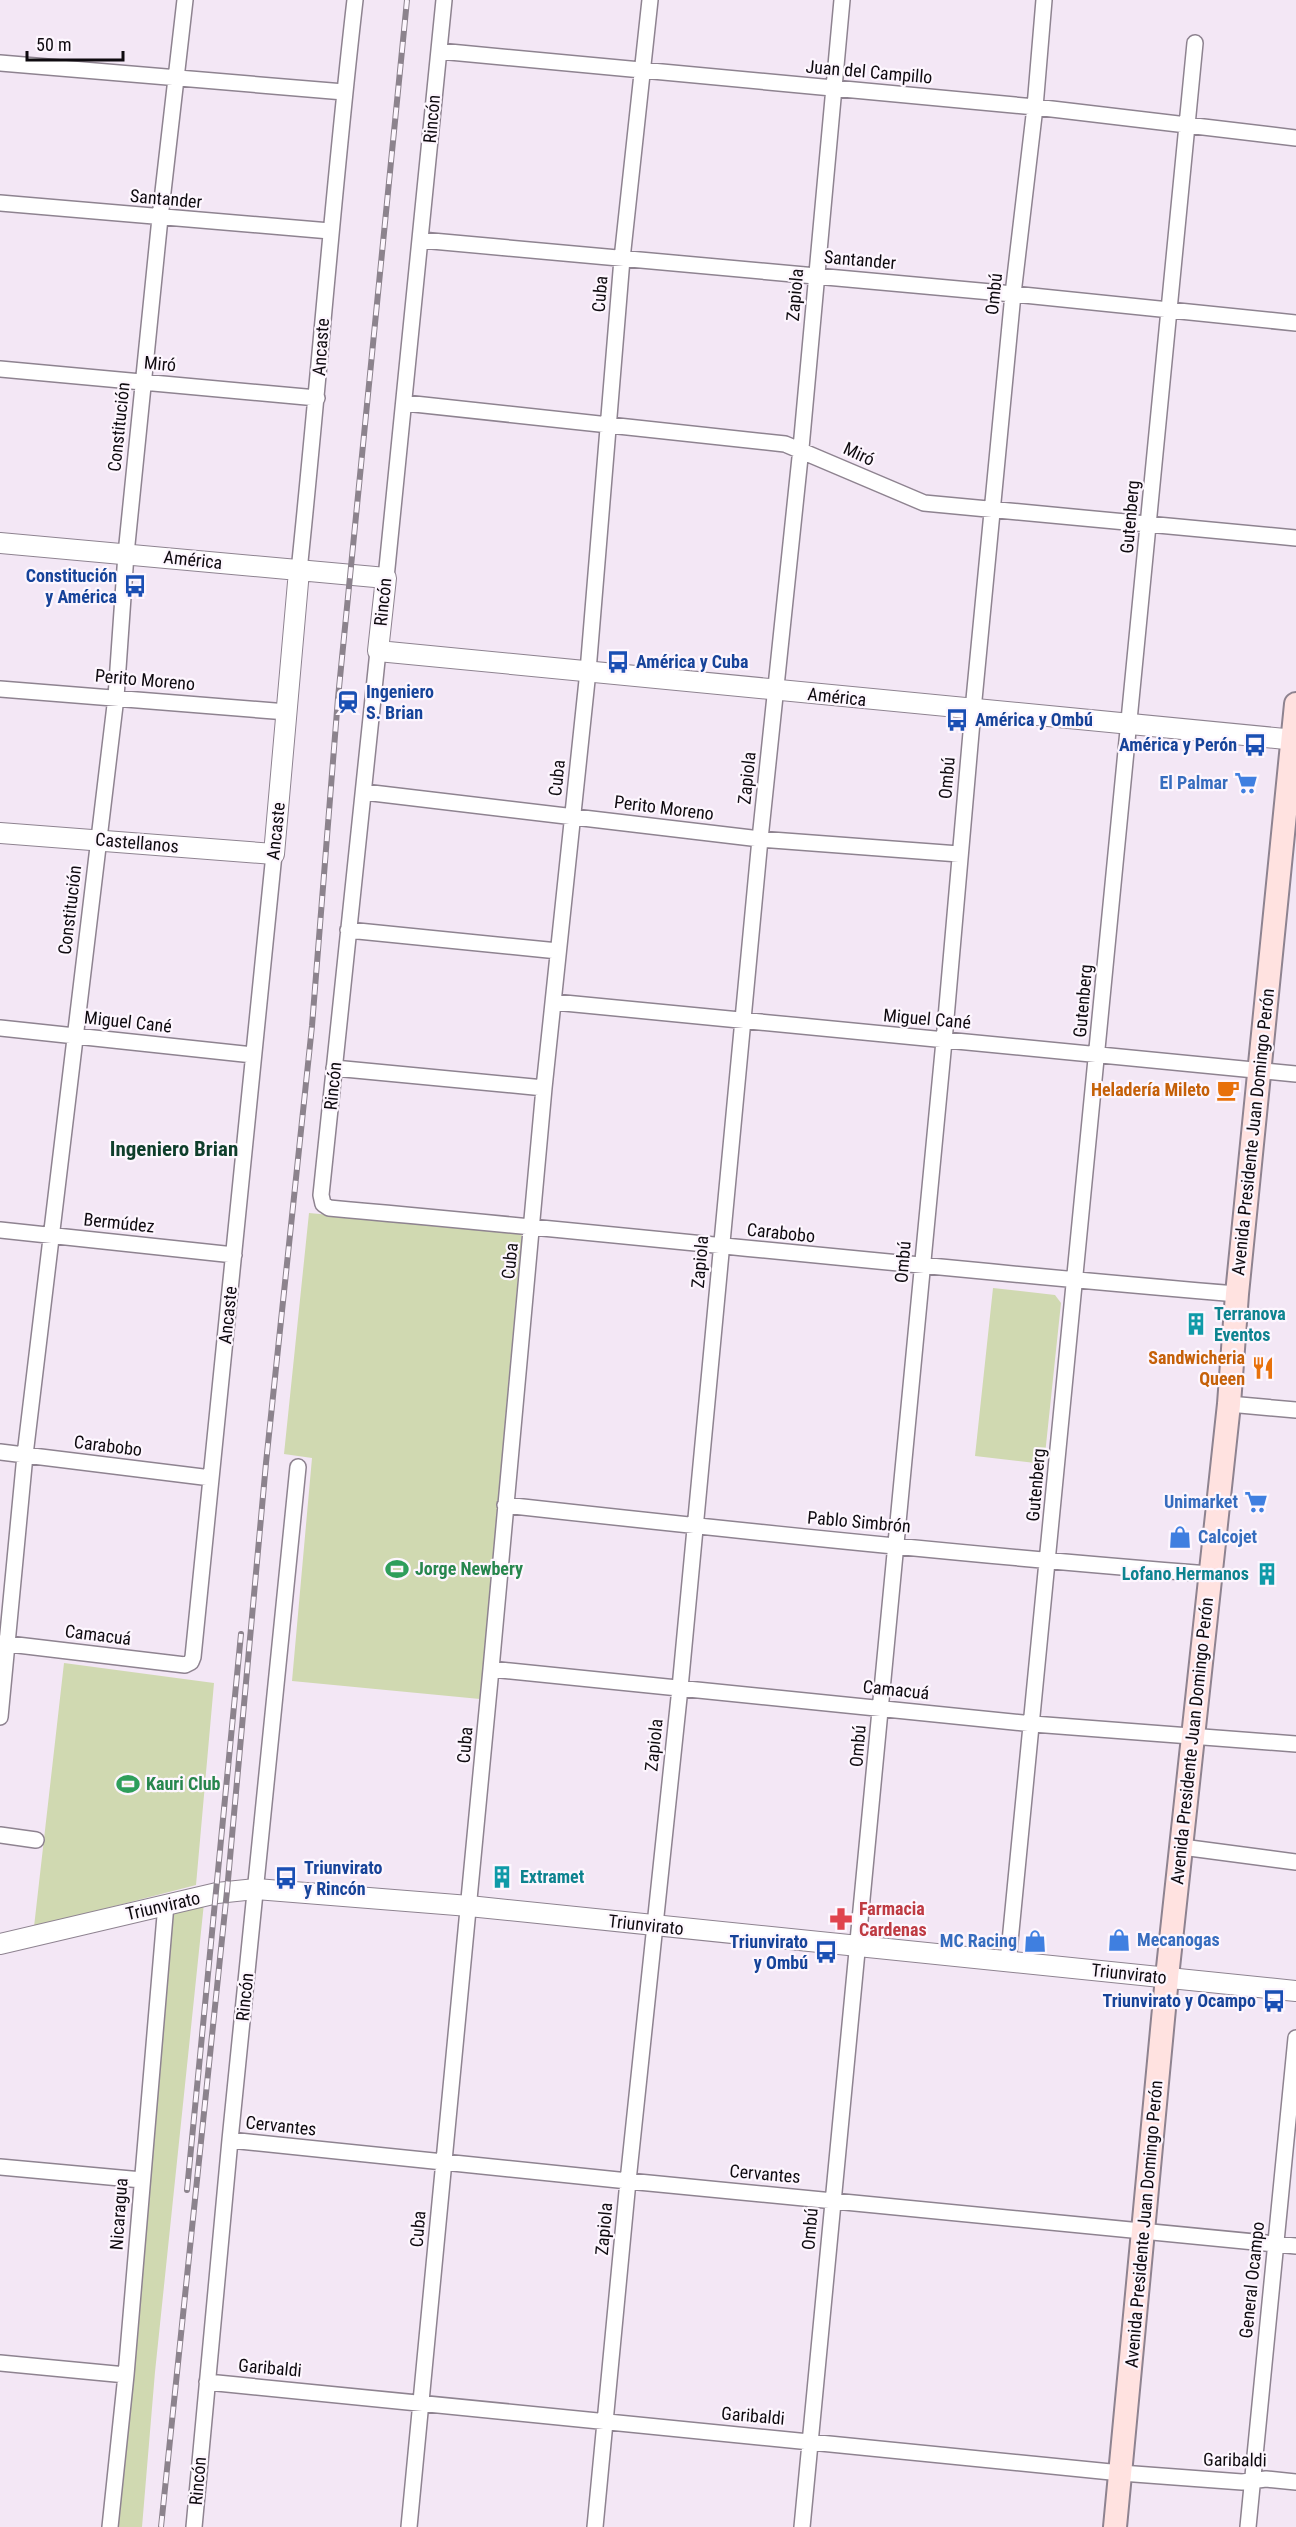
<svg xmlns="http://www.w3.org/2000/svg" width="1296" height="2527" viewBox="0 0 1296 2527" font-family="'Roboto Condensed',sans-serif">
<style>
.green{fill:#d0d9b1}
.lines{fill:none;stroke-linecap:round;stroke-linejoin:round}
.minor-casing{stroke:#8e8390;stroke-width:18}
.tertiary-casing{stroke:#8e8390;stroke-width:22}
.secondary-casing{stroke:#8e8390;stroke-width:26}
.minor{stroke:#fff;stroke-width:15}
.tertiary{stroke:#fff;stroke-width:20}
.secondary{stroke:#ffe2e0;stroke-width:22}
.rail-casing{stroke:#8c838d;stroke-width:6}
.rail{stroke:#fdf6fe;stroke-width:4;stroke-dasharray:11;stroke-linecap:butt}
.labels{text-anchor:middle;stroke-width:4.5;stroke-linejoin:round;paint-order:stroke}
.street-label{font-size:18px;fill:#0e0a0f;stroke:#fdf6fe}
.transit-label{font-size:18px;font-weight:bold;fill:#164399;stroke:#fdf6fe;text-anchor:end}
.shop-label{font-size:18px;font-weight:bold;fill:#366cbe;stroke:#fdf6fe;text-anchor:end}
.food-label{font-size:18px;font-weight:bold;fill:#c56008;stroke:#fdf6fe;text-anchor:end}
.culture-label{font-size:18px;font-weight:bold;fill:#0d838f;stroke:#fdf6fe;text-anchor:start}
.leisure-label{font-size:18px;font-weight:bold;fill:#27864d;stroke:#fdf6fe;text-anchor:start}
.health-label{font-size:18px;font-weight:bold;fill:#be3a42;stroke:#fdf6fe;text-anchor:start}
.quarter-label{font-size:21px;font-weight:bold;fill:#0f3e2b;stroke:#fdf6fe}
</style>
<rect width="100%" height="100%" fill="#f3e7f5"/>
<!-- green -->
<path class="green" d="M309,1213L522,1233L480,1699L292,1681L312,1458L284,1454Z
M993,1288L1055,1295L1061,1303L1044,1464L975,1456Z
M64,1663L214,1683L196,1885L34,1927Z
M204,1903L155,2372L142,2527H113L169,1910Z"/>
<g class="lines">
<!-- minor casing -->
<g class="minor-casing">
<path id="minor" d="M439,51L1035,107L1296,138
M0,63L344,92
M0,203L330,231
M421,240L1013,294L1296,323
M0,369L317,398
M405,403L785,444L924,503L1296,538
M299,571C319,380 333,190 355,0
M386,578L444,0
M378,651L321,1195L323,1204L329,1208C632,1235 934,1269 1237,1294
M0,689L287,712
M364,792L760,839L959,854
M348,930L558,951
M554,1002L1296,1074
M0,1028L253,1055
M334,1068L544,1088
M0,1230L234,1255
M1229,1404L1296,1410
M0,1452L211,1478
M505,1505C739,1531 974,1556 1209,1574
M0,1643L185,1665L191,1662L193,1657L274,854
M491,1669L1033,1724L1296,1744
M0,1717L25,1455L116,697L126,554L160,218L185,0
M0,1835L36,1840
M1182,1847L1296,1862
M1008,1962L1195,43
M230,2140L628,2181L1296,2246
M0,2167L142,2180
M0,2363L126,2375
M207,2382L1121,2473L1242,2482L1266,2479L1296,2482
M110,2527L126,2375L166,1904
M194,2527L230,2140L298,1467
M409,2527L491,1669L544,1088L588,671L622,259L650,0
M595,2527L628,2181L680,1688L760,839L801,448L842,0
M802,2527L944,1041L973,710L1013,294L1035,107L1044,0
M1248,2527L1296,2038"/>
</g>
<!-- tertiary casing -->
<g class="tertiary-casing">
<path id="tertiary" d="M0,543L386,578L378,651L1296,740
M0,833L274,854L299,571
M0,1944L217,1893L256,1889L469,1906L1296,1991"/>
</g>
<!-- secondary casing -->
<g class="secondary-casing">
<path id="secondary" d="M1115,2527L1167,1977L1229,1404L1237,1294L1296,704"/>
</g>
<!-- minor -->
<use href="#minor" class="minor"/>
<!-- tertiary -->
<use href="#tertiary" class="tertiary"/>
<!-- secondary -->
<use href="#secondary" class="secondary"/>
<!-- rail casing -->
<g class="rail-casing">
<path id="rail" d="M187,2190L241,1634
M161,2527L227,1891L266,1463L312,1026L338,698L407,0"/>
</g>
<!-- rail -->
<use href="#rail" class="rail"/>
</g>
<!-- icons -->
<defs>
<g id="bus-bare" transform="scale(1.8)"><path d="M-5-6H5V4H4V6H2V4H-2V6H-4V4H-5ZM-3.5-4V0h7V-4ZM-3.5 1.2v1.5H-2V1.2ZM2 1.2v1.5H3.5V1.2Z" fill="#1a4fb4" stroke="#fdf6fe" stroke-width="2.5" paint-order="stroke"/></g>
<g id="station-bare" transform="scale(1.8)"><path d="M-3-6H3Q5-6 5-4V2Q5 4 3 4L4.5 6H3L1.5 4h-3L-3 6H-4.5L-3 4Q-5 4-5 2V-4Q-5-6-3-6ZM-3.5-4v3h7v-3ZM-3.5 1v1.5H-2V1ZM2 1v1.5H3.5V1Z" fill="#1a4fb4" stroke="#fdf6fe" stroke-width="2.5" paint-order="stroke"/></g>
<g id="supermarket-bare" transform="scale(1.8)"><path d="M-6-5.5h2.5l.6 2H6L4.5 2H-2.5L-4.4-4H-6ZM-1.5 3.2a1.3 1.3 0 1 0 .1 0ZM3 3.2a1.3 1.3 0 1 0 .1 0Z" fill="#3f7fe0" stroke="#fdf6fe" stroke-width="2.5" paint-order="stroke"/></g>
<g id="cafe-bare" transform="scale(1.8)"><path d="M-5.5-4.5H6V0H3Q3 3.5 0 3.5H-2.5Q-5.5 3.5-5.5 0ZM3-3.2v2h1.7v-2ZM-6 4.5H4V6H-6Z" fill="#e8710a" stroke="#fdf6fe" stroke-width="2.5" paint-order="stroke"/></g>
<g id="building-bare" transform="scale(1.8)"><path d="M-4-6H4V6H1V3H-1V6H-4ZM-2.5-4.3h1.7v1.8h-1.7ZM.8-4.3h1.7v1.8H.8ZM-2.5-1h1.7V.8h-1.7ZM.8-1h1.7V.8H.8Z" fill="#0f9aa8" stroke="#fdf6fe" stroke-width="2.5" paint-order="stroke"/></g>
<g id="restaurant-bare" transform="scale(1.8)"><path d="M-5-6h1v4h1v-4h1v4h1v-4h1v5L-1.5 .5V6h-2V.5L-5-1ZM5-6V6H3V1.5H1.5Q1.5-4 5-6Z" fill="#e8710a" stroke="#fdf6fe" stroke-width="2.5" paint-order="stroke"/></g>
<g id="shop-bare" transform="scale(1.8)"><path d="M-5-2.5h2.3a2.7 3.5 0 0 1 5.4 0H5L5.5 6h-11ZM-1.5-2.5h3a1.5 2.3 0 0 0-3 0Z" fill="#3f7fe0" stroke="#fdf6fe" stroke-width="2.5" paint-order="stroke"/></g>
<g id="stadium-bare" transform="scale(1.8)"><path d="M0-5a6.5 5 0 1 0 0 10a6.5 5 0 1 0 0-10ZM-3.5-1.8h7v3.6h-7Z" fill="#2e9e5b" stroke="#fdf6fe" stroke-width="2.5" paint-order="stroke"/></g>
<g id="pharmacy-bare" transform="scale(1.8)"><path d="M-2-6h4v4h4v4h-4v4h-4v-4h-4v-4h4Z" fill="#e0444e" stroke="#fdf6fe" stroke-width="2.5" paint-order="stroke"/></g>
</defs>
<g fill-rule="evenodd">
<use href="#bus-bare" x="135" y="586"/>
<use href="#bus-bare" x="618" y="662"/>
<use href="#station-bare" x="348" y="702"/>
<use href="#bus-bare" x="957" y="720"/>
<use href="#bus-bare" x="1255" y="745"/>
<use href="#supermarket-bare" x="1246" y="783"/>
<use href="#cafe-bare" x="1228" y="1090"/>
<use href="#building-bare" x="1196" y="1324"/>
<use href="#restaurant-bare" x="1263" y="1368"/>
<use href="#supermarket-bare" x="1256" y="1502"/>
<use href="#shop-bare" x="1180" y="1537"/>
<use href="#stadium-bare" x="397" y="1569"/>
<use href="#building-bare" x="1267" y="1574"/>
<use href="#stadium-bare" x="128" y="1784"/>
<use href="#building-bare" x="502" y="1877"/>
<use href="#bus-bare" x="286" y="1878"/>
<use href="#pharmacy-bare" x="841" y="1919"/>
<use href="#shop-bare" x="1119" y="1940"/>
<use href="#shop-bare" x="1035" y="1941"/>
<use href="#bus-bare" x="826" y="1952"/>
<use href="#bus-bare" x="1274" y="2001"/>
</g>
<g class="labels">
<!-- street labels -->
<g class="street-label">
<text transform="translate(869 72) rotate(5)" y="6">Juan del Campillo</text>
<text transform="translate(432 119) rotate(-85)" y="6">Rincón</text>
<text transform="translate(166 199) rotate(5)" y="6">Santander</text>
<text transform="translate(860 260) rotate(5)" y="6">Santander</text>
<text transform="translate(600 294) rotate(-85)" y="6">Cuba</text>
<text transform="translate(994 294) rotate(-84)" y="6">Ombú</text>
<text transform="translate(795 295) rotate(-85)" y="6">Zapiola</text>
<text transform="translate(321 347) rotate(-86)" y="6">Ancaste</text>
<text transform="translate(160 364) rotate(5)" y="6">Miró</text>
<text transform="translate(119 427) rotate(-84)" y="6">Constitución</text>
<text transform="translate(859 454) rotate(25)" y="6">Miró</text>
<text transform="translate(1130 517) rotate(-85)" y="6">Gutenberg</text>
<text transform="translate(193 560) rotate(6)" y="6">América</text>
<text transform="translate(383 602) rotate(-84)" y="6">Rincón</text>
<text transform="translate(145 680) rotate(5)" y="6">Perito Moreno</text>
<text transform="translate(837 697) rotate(6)" y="6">América</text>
<text transform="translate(557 778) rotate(-84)" y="6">Cuba</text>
<text transform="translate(747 778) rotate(-84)" y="6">Zapiola</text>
<text transform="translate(947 778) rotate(-85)" y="6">Ombú</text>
<text transform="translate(664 808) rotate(7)" y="6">Perito Moreno</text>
<text transform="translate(276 831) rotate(-84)" y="6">Ancaste</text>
<text transform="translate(137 843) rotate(5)" y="6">Castellanos</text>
<text transform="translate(70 910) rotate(-83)" y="6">Constitución</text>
<text transform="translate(1083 1001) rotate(-85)" y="6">Gutenberg</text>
<text transform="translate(927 1019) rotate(5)" y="6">Miguel Cané</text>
<text transform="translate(128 1022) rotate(6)" y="6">Miguel Cané</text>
<text transform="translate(333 1086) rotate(-84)" y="6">Rincón</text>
<text transform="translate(1253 1132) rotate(-84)" y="6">Avenida Presidente Juan Domingo Perón</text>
<text transform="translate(119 1223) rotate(6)" y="6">Bermúdez</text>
<text transform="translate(781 1233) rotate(6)" y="6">Carabobo</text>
<text transform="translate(510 1261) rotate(-84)" y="6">Cuba</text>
<text transform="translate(700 1262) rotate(-85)" y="6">Zapiola</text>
<text transform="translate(903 1262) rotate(-85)" y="6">Ombú</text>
<text transform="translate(228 1315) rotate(-84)" y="6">Ancaste</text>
<text transform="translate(108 1446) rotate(7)" y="6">Carabobo</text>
<text transform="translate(1036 1485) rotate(-85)" y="6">Gutenberg</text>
<text transform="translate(859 1522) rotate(5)" y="6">Pablo Simbrón</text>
<text transform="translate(98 1635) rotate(7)" y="6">Camacuá</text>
<text transform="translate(896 1690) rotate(6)" y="6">Camacuá</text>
<text transform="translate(1192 1741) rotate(-84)" y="6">Avenida Presidente Juan Domingo Perón</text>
<text transform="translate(465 1745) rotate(-85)" y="6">Cuba</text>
<text transform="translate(654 1745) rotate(-84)" y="6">Zapiola</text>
<text transform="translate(858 1746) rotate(-85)" y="6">Ombú</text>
<text transform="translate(163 1906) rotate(-13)" y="6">Triunvirato</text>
<text transform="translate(646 1925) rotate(6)" y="6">Triunvirato</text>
<text transform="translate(1129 1974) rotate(6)" y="6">Triunvirato</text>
<text transform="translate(245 1997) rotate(-84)" y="6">Rincón</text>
<text transform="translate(281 2126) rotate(6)" y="6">Cervantes</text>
<text transform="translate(765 2174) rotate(5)" y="6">Cervantes</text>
<text transform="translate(119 2214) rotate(-86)" y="6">Nicaragua</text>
<text transform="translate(1144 2224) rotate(-85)" y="6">Avenida Presidente Juan Domingo Perón</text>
<text transform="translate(418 2229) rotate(-85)" y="6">Cuba</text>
<text transform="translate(604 2229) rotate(-85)" y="6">Zapiola</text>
<text transform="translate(810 2229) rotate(-85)" y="6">Ombú</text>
<text transform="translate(1252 2280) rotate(-84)" y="6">General Ocampo</text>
<text transform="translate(270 2368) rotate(5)" y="6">Garibaldi</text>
<text transform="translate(753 2416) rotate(5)" y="6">Garibaldi</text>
<text transform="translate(1235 2460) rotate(1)" y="6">Garibaldi</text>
<text transform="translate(198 2481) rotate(-85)" y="6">Rincón</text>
</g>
<!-- transit labels -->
<g class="transit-label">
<text x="117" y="582">Constitución<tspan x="117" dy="21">y América</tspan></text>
<text x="636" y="668" text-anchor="start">América y Cuba</text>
<text x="366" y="698" text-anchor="start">Ingeniero<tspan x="366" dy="21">S. Brian</tspan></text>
<text x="975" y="726" text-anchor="start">América y Ombú</text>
<text x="1237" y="751">América y Perón</text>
<text x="304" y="1874" text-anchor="start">Triunvirato<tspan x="304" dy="21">y Rincón</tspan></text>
<text x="808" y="1948">Triunvirato<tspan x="808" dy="21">y Ombú</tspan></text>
<text x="1256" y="2007">Triunvirato y Ocampo</text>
</g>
<!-- shop labels -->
<g class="shop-label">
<text x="1228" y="789">El Palmar</text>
<text x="1238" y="1508">Unimarket</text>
<text x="1198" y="1543" text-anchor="start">Calcojet</text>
<text x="1137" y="1946" text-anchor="start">Mecanogas</text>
<text x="1017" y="1947">MC Racing</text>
</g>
<!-- food labels -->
<g class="food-label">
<text x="1210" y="1096">Heladería Mileto</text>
<text x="1245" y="1364">Sandwicheria<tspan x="1245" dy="21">Queen</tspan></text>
</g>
<!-- culture labels -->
<g class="culture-label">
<text x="1214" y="1320">Terranova<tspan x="1214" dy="21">Eventos</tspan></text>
<text x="1249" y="1580" text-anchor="end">Lofano Hermanos</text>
<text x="520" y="1883">Extramet</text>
</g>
<!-- leisure labels -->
<g class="leisure-label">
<text x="415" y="1575">Jorge Newbery</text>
<text x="146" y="1790">Kauri Club</text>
</g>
<!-- health labels -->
<g class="health-label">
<text x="859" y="1915">Farmacia<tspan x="859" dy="21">Cardenas</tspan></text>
</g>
<!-- quarter labels -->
<g class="quarter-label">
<text x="174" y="1156">Ingeniero Brian</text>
</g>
</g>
<!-- scale -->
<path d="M27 51v9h96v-9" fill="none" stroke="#0e0a0f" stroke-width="3"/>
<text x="36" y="51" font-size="18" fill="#0e0a0f" stroke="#fdf6fe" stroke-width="4.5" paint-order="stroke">50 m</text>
</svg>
